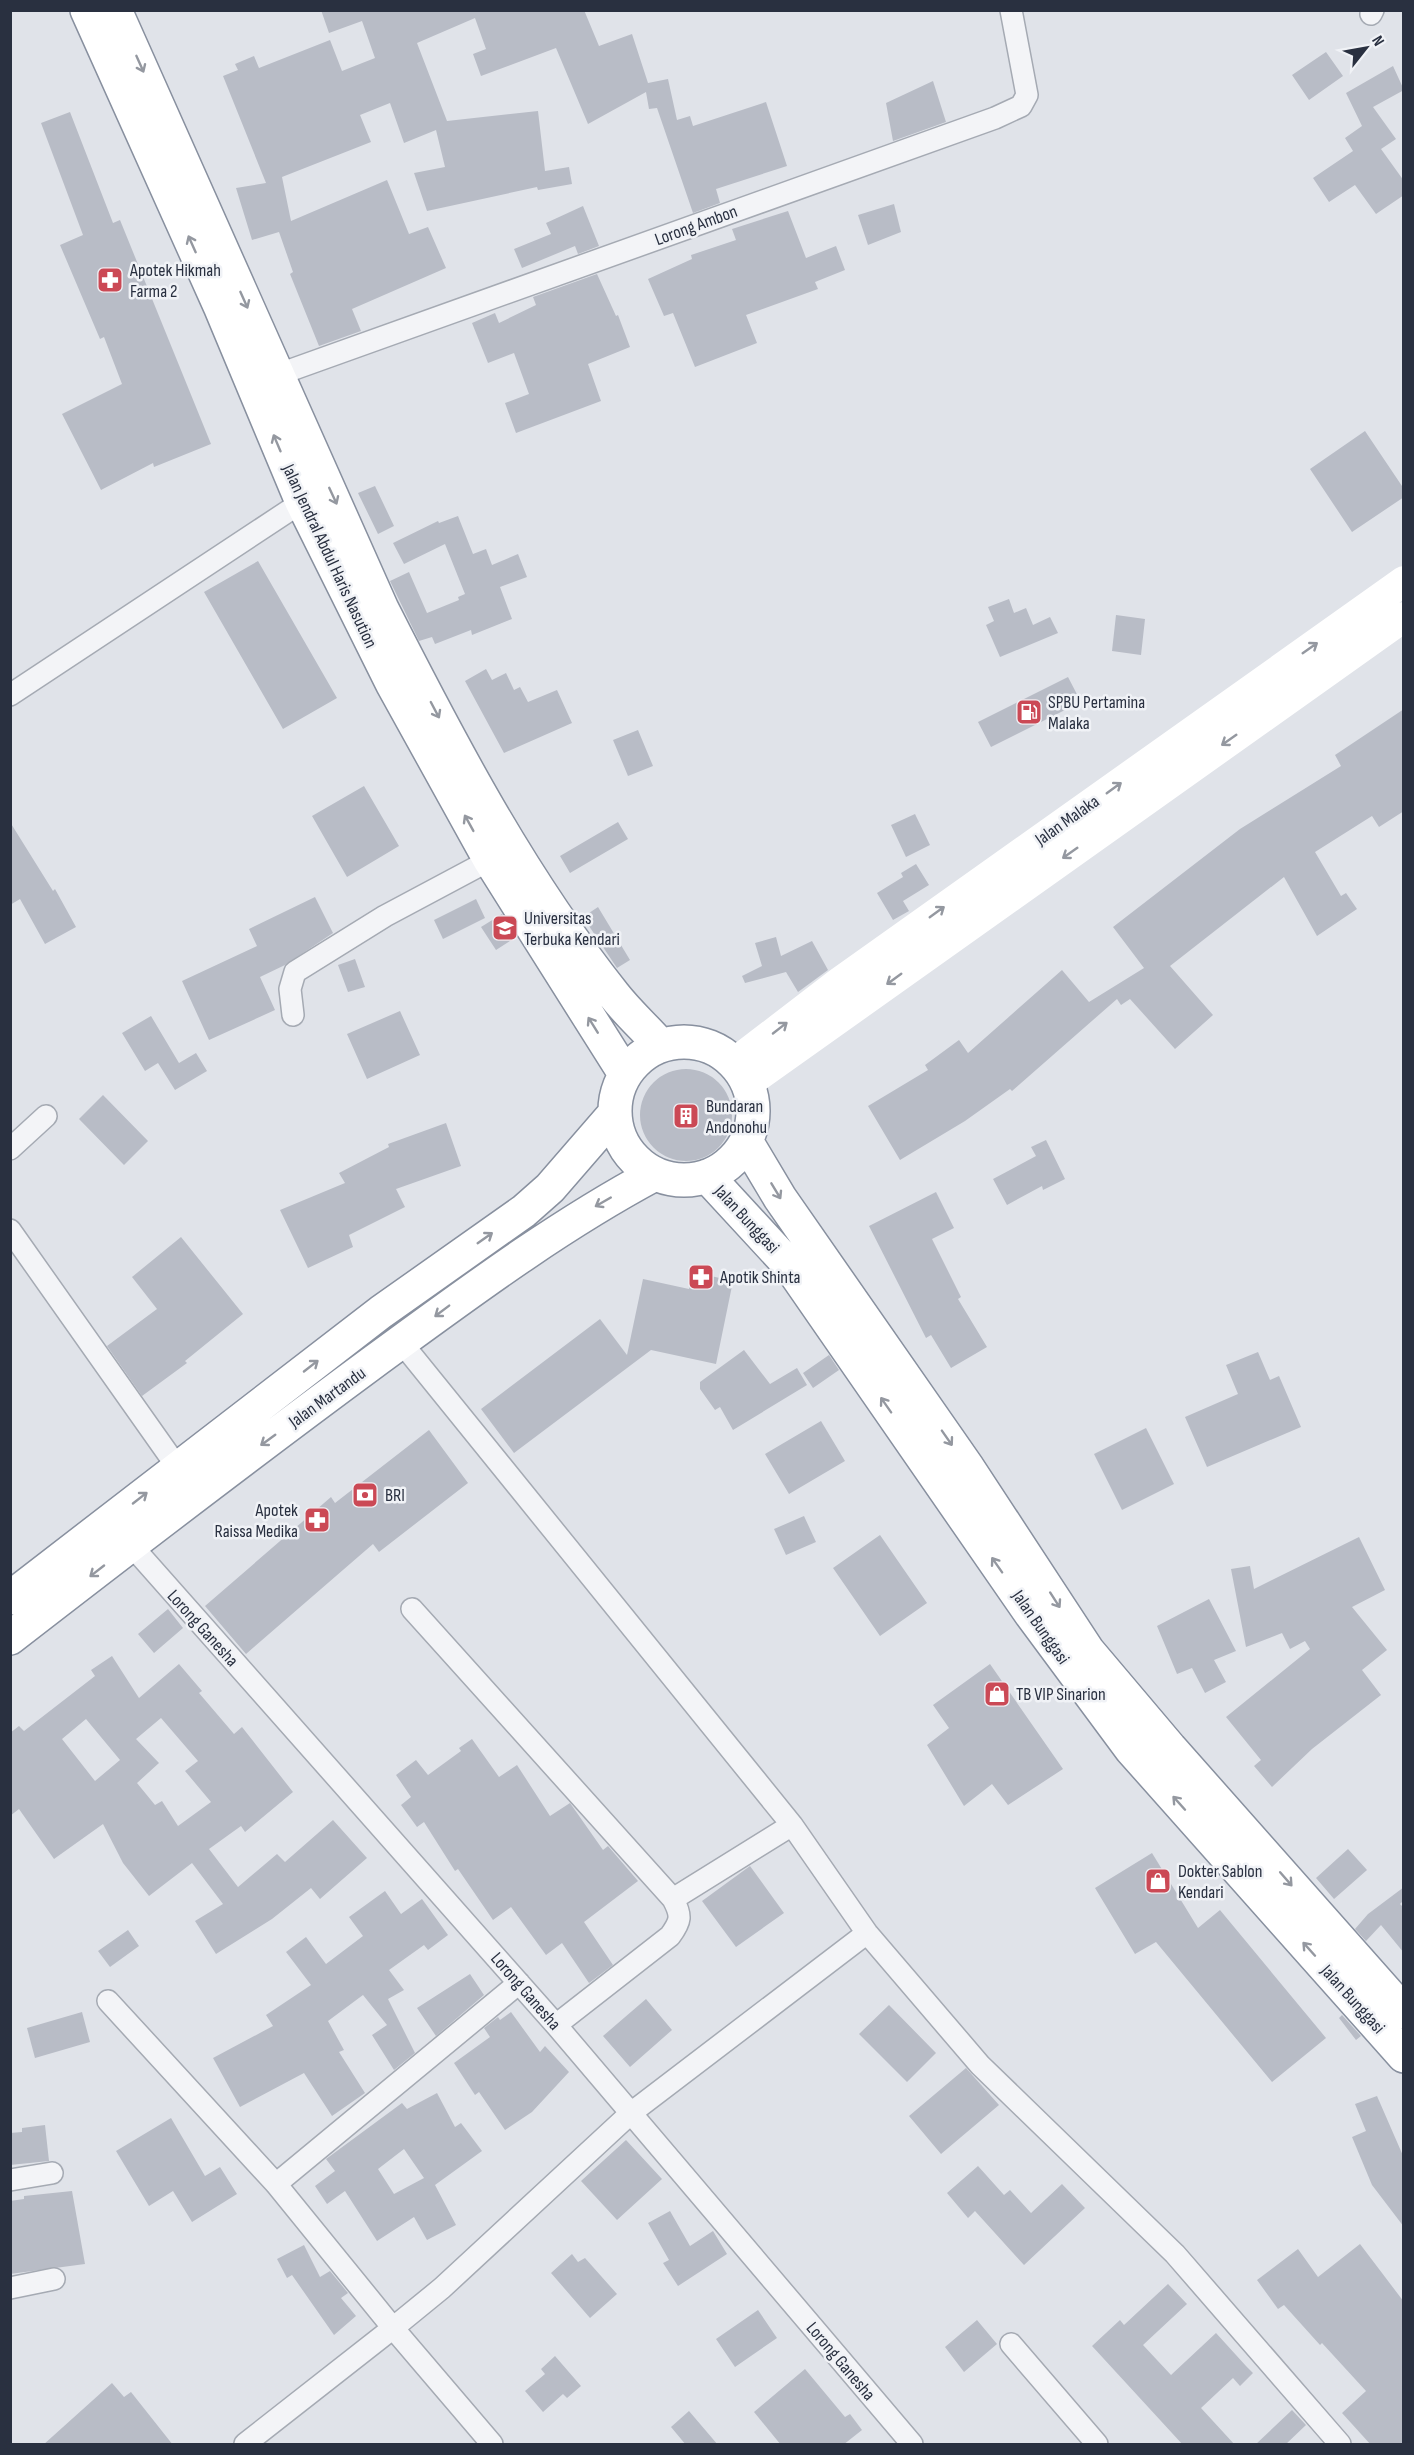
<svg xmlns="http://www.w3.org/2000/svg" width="1414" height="2455" viewBox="0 0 1414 2455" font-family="'Sofia Sans Condensed',sans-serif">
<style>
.building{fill:#b8bcc6;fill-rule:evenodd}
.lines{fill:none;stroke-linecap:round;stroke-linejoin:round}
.street-casing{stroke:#a5aab3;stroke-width:24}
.highway-casing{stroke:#88909f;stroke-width:36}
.street{stroke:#f3f4f7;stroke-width:21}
.secondary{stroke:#fff;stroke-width:30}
.highway{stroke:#fff;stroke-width:33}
.oneway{stroke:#9498a0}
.labels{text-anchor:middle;stroke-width:5;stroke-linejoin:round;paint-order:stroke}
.street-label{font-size:18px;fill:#293040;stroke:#f0f2f6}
.poi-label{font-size:18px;fill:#293040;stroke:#f0f2f6;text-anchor:start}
</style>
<rect width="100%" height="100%" fill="#e0e3e9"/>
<!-- building -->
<path class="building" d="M321,10H584L599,46L632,34L648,83L668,79L677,120L690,116L693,126L766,102L787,166L716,189L720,203L693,213L657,108L649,109L646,92L588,124L556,48L481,76L473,54L486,49L475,18L417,43L447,121L538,111L545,171L569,167L572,184L538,190L537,187L427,211L414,173L445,167L436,130L404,143L390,103L360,115L371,142L282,177L291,221L387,180L409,234L428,227L446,268L352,309L361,331L319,346L290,274L293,272L279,232L252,240L236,188L266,183L223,76L238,70L235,64L254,56L259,68L330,40L342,71L375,58L362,21L329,33Z
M1326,52L1343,76L1309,100L1292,75Z
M1393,66L1404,90L1373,107L1396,139L1381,149L1404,181V195L1376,214L1355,185L1329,202L1313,178L1353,151L1345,138L1362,126L1346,93Z
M933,81L946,122L893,141L886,103Z
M70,112L113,223L120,220L211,444L154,467L153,463L101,490L62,414L122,384L104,337L100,339L60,245L83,235L41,123Z
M894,204L901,232L868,245L858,215Z
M583,206L599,246L578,254L575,246L522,268L514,249L551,234L546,223Z
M788,211L806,258L836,246L845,270L815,282L818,289L746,315L757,343L695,367L673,313L664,316L648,279L692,259L691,255L736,240L732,229Z
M597,274L616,316L618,315L630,347L588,364L601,401L516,433L505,403L529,394L514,353L488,363L472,323L495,313L499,323L536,305L533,297Z
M1365,431L1404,489V497L1352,532L1310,469Z
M375,486L394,526L378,534L358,493Z
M458,516L473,554L486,549L492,565L518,554L527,577L500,587L512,619L472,635L471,630L435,644L432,637L419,641L390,581L409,572L427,613L459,600L458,597L465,594L445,544L404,564L393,543L438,521L439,523Z
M258,561L337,698L283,729L204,592Z
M1009,599L1014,613L1026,608L1033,625L1050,617L1058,633L1000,657L986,625L994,621L988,607Z
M1116,615L1145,619L1141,655L1112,651Z
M486,669L492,680L506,673L514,690L520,687L528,702L557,690L572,723L504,753L465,681Z
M1068,677L1081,702L991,747L978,722Z
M1404,709V811L1379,827L1372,816L1315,852L1341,896L1346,893L1357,909L1317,936L1284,877L1170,966L1213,1015L1175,1049L1130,999L1121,1005L1117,999L1012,1091L1010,1089L965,1121L900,1160L868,1106L928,1070L925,1065L959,1040L968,1053L1062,970L1089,1002L1144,968L1113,927L1240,829L1341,766L1335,755Z
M638,730L653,766L628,776L613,740Z
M364,786L399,846L347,877L312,816Z
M915,814L930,845L906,857L891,825Z
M10,822L53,891L55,889L76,927L45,944L20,899L10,905Z
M618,822L628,839L570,873L560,856Z
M916,864L929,885L903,901L909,911L893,920L877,893L903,877L901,873Z
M315,897L333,933L285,965L260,977L275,1010L209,1040L182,981L257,946L249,929Z
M476,899L485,918L443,939L434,920Z
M598,907L630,960L617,968L583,917Z
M502,914L516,937L496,950L481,927Z
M776,937L781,956L812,941L828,970L798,992L786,972L745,983L742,976L762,966L755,943Z
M355,959L365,987L348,992L338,965Z
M400,1011L420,1055L367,1079L347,1034Z
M151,1016L179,1063L196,1053L207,1071L175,1090L158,1063L145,1071L122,1033Z
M640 1115a46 46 0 1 1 92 0a46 46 0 1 1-92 0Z
M103,1095L148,1141L124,1165L79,1119Z
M446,1123L461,1166L396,1189L405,1207L349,1235L353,1247L308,1268L280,1210L345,1183L339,1173L389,1147L388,1144Z
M1046,1140L1065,1179L1043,1190L1042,1186L1007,1205L993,1179L1036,1156L1031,1147Z
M936,1192L954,1228L932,1239L961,1297L958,1299L987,1347L951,1368L931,1335L926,1338L869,1226Z
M181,1237L243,1314L185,1361L187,1363L142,1396L107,1346L157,1309L132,1277Z
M693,1272L733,1281L716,1364L651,1350L514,1453L481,1409L600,1319L627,1355L643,1279L689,1289Z
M744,1350L770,1384L797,1368L807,1385L733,1430L720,1407L715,1410L700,1389V1382Z
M1258,1352L1270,1380L1279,1376L1301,1427L1207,1467L1185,1417L1238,1394L1226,1365Z
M829,1355L839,1370L813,1388L803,1373Z
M821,1421L845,1461L789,1494L765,1454Z
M1146,1428L1174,1484L1122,1510L1094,1454Z
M429,1430L468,1483L379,1552L373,1544L246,1654L205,1606L331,1497L335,1503Z
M804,1516L816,1542L786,1555L774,1529Z
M880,1535L927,1603L880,1636L833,1568Z
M1359,1537L1385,1590L1352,1607L1387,1650L1362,1670L1381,1695L1312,1749L1272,1787L1254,1766L1261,1760L1226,1717L1310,1649L1305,1641L1290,1649L1282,1633L1246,1647L1231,1569L1250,1566L1254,1589Z
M1209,1599L1236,1651L1214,1660L1226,1682L1205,1693L1192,1668L1177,1674L1157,1626Z
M168,1609L183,1628L154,1653L138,1634Z
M112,1656L139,1698L179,1664L202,1691L199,1693L234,1734L242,1727L293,1792L245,1832L241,1826L209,1849L238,1887L277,1854L285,1862L333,1820L367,1858L320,1899L311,1888L272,1919L216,1954L195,1921L223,1904L192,1863L149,1896L123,1863L103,1824L54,1859L19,1809L10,1816V1733L19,1726L24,1731L95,1676L91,1670ZM161,1718L198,1761L185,1771L211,1802L178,1826L162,1801L155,1805L137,1783L159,1763L136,1739ZM86,1719L120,1760L95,1781L62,1739Z
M990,1664L1063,1769L1008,1805L992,1784L964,1806L927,1745L949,1728L933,1705Z
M472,1739L499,1777L517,1765L550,1816L570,1803L603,1850L608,1846L638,1881L584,1922L613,1965L589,1983L562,1943L546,1955L511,1907L493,1920L458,1869L455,1871L424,1822L417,1827L401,1805L411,1797L396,1775L416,1760L428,1775L461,1751L459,1748Z
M1348,1849L1367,1870L1334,1899L1316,1878Z
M1152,1853L1198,1928L1220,1910L1326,2038L1272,2082L1156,1942L1135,1954L1095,1888Z
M750,1866L784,1913L736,1947L702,1901Z
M1404,1887V1900L1400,1904L1404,1908V1953L1381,1925L1366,1941L1355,1929L1368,1914Z
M385,1891L401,1914L422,1899L448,1935L428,1950L424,1945L389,1970L404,1990L388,1999L415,2053L394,2070L372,2035L387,2025L363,1995L328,2021L344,2050L339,2052L365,2093L332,2116L304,2073L240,2107L213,2058L273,2026L266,2015L311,1985L286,1952L306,1937L326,1964L363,1936L349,1917Z
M128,1930L139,1946L110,1967L98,1951Z
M470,1974L484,1995L436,2036L417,2008Z
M646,1999L672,2030L630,2067L603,2036Z
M889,2005L936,2053L907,2082L859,2034Z
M82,2012L90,2042L35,2058L27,2028Z
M511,2012L540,2052L545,2046L569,2072L532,2112L505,2130L479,2092L475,2095L454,2063L490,2037L484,2028L498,2017L500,2020Z
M1342,2015L1361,2036L1356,2040L1339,2018Z
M966,2068L999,2105L941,2154L909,2116Z
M437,2093L455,2127L461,2123L482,2151L435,2185L456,2225L427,2240L414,2217L377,2241L345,2191L327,2204L315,2186L335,2171L326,2159L402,2103L407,2109ZM404,2149L424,2178L394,2194L378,2169Z
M1377,2096L1404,2158V2227L1372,2185L1352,2137L1366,2131L1355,2104Z
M171,2118L205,2176L220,2167L237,2194L192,2222L173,2191L149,2206L116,2151Z
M45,2125L49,2161L10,2165V2133L22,2132V2128Z
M626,2140L662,2179L617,2220L581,2181Z
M978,2166L1004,2195L1010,2190L1031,2213L1062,2184L1085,2208L1024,2265L975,2211L968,2218L947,2193Z
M72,2191L85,2264L10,2274V2201L24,2199V2196Z
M670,2211L690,2246L713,2231L727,2254L678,2286L663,2263L669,2260L648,2223Z
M1360,2244L1404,2302V2445H1371L1342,2413L1366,2391L1322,2343L1320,2345L1284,2305L1278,2309L1257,2280L1298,2249L1318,2277Z
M304,2245L320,2277L330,2271L348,2293L341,2298L356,2316L334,2335L292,2275L287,2278L277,2259Z
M572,2254L578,2262L585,2258L617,2294L590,2318L551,2273Z
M1168,2284L1187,2304L1143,2345L1171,2375L1216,2333L1246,2366L1253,2373L1240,2386L1233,2378L1201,2408L1235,2445H1183L1092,2346L1120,2320L1124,2325Z
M758,2310L777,2338L735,2367L716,2339Z
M977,2320L997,2344L964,2372L945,2347Z
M555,2356L581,2386L567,2398L563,2394L543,2412L525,2391L545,2374L541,2369Z
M805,2369L845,2417L850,2414L862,2430L843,2445H781L754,2412Z
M112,2383L124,2397L131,2392L173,2445H43Z
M1292,2410L1306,2425L1285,2445H1255Z
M689,2411L718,2445H686L671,2427Z"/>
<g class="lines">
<!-- street casing -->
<g class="street-casing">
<path id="street" d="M1371,14L1373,10
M277,375L995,118L1021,106L1027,95L1011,10
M10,695L302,502
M293,1015L290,989L295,972L385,916L490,860
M10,1149L46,1116
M10,1230L178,1468
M401,1342L792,1825L867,1933L980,2065L1175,2254L1340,2444
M131,1545L556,2025L912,2444
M412,1609L673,1899C682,1916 681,1921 670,1936L556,2025
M673,1899L792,1825
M108,2001L276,2184L393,2328L442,2288L631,2113L867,1933
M10,2180L52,2173
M276,2184L519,1983
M10,2288L54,2279
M1011,2344L1097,2444
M245,2444L393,2328L492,2444"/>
</g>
<!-- highway casing -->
<g class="highway-casing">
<path id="highway" d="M87,10L220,306L302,502L392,683L490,860L625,1074
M115,10L382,609C450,743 520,877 614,995C628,1013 645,1028 660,1045
M615 1111a69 69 0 1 1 138 0a69 69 0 1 1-138 0Z
M746,1141L780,1198L968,1468L1088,1651L1170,1748L1404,2012
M707,1176L790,1266L1031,1614L1131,1749L1404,2056
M10,1598L381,1312L524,1211L550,1188L615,1113
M10,1638C130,1545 250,1453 372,1363C464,1296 554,1228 655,1174"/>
</g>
<!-- street -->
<use href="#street" class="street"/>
<!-- secondary -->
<path class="secondary" d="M734,1063L841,981L1404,581
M747,1084L1404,617"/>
<!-- highway -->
<use href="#highway" class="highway"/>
</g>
<!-- one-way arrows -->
<defs><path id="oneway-shaft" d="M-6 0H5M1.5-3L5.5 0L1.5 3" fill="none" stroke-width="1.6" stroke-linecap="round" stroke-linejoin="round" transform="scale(1.5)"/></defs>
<g class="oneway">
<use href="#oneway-shaft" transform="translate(140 64) rotate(66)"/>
<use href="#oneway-shaft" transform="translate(192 244) rotate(-114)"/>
<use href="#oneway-shaft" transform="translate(244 300) rotate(66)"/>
<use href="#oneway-shaft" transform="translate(277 443) rotate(-113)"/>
<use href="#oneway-shaft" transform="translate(333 496) rotate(65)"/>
<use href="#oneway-shaft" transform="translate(1310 648) rotate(-35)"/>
<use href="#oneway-shaft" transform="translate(435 710) rotate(62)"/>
<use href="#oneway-shaft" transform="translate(1229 740) rotate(145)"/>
<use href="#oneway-shaft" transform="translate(1114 788) rotate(-36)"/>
<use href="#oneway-shaft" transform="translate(469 823) rotate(-119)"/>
<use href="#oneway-shaft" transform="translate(1070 853) rotate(145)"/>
<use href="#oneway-shaft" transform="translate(937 912) rotate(-36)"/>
<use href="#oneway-shaft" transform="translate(894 979) rotate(144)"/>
<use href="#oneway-shaft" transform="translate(593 1025) rotate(-122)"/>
<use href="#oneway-shaft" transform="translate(780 1028) rotate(-38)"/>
<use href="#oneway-shaft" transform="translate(776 1191) rotate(59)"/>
<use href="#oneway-shaft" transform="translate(603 1202) rotate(150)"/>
<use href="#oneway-shaft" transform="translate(485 1238) rotate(-35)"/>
<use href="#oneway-shaft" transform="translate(442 1311) rotate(143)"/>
<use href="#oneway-shaft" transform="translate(311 1366) rotate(-38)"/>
<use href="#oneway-shaft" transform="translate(886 1405) rotate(-125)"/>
<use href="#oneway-shaft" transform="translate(947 1438) rotate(55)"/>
<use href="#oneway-shaft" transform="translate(268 1440) rotate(144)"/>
<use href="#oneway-shaft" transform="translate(140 1498) rotate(-38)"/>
<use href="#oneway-shaft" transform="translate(997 1565) rotate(-125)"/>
<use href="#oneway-shaft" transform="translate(97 1571) rotate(142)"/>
<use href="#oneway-shaft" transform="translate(1055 1600) rotate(57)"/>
<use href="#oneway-shaft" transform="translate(1179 1803) rotate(-132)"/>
<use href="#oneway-shaft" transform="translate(1286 1879) rotate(49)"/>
<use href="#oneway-shaft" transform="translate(1309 1949) rotate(-132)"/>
</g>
<!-- icons -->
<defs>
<g id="pharmacy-square" transform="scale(1.35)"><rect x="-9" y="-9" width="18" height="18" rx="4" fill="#cb4955" stroke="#f0f2f6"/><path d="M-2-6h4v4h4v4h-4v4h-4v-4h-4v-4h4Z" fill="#fff"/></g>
<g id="fuel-square" transform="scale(1.35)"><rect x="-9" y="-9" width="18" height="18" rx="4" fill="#cb4955" stroke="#f0f2f6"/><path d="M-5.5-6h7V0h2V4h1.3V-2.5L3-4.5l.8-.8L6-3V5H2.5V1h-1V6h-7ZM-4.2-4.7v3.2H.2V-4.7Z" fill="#fff"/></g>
<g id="university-square" transform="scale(1.35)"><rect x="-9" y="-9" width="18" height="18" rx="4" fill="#cb4955" stroke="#f0f2f6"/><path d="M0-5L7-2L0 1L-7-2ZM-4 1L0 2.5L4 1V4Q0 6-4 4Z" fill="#fff"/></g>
<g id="building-square" transform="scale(1.35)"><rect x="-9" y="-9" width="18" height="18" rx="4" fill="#cb4955" stroke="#f0f2f6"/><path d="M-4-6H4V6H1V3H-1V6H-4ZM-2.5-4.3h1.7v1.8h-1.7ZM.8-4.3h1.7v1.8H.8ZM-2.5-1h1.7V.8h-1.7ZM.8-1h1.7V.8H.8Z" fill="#fff"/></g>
<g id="bank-square" transform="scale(1.35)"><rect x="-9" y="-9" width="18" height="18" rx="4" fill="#cb4955" stroke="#f0f2f6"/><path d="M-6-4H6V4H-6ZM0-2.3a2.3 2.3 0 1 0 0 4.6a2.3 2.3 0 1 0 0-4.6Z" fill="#fff"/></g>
<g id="shop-square" transform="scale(1.35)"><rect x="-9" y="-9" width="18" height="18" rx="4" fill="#cb4955" stroke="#f0f2f6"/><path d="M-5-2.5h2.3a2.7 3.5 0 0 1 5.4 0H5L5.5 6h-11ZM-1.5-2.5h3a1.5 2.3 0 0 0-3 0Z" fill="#fff"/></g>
</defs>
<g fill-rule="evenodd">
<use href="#pharmacy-square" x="110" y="280"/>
<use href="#fuel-square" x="1029" y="712"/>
<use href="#university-square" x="505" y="928"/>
<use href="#building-square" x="686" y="1116"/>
<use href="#pharmacy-square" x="701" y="1277"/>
<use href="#bank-square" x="365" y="1495"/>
<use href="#pharmacy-square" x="317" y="1520"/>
<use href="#shop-square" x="997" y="1694"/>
<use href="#shop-square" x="1158" y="1881"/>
</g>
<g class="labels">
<!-- street labels -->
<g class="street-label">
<text transform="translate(696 225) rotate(-20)" y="6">Lorong Ambon</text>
<text transform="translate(330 556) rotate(65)" y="6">Jalan Jendral Abdul Haris Nasution</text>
<text transform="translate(1067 820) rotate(-35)" y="6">Jalan Malaka</text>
<text transform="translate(747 1219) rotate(47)" y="6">Jalan Bunggasi</text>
<text transform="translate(327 1397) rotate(-36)" y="6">Jalan Martandu</text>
<text transform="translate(1041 1627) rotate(55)" y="6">Jalan Bunggasi</text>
<text transform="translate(203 1628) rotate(48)" y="6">Lorong Ganesha</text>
<text transform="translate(526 1991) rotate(49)" y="6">Lorong Ganesha</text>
<text transform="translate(1353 1999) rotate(48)" y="6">Jalan Bunggasi</text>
<text transform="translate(841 2361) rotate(50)" y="6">Lorong Ganesha</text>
</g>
<!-- poi labels -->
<g class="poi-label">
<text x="130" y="276">Apotek Hikmah<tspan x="130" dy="21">Farma 2</tspan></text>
<text x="1048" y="708">SPBU Pertamina<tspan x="1048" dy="21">Malaka</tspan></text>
<text x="524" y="924">Universitas<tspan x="524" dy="21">Terbuka Kendari</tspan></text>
<text x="706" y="1112">Bundaran<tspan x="706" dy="21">Andonohu</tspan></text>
<text x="720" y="1283">Apotik Shinta</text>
<text x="385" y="1501">BRI</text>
<text x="298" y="1516" text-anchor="end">Apotek<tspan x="298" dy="21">Raissa Medika</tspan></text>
<text x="1016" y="1700">TB VIP Sinarion</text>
<text x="1178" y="1877">Dokter Sablon<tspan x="1178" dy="21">Kendari</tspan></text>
</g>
</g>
<!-- border -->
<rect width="1414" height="2455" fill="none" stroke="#293040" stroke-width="24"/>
<!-- north arrow -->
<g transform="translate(1366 48) rotate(59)" stroke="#f0f2f6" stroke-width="4.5" paint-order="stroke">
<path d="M0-4.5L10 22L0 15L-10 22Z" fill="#293040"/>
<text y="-9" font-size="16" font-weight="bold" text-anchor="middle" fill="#293040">N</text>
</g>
</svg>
